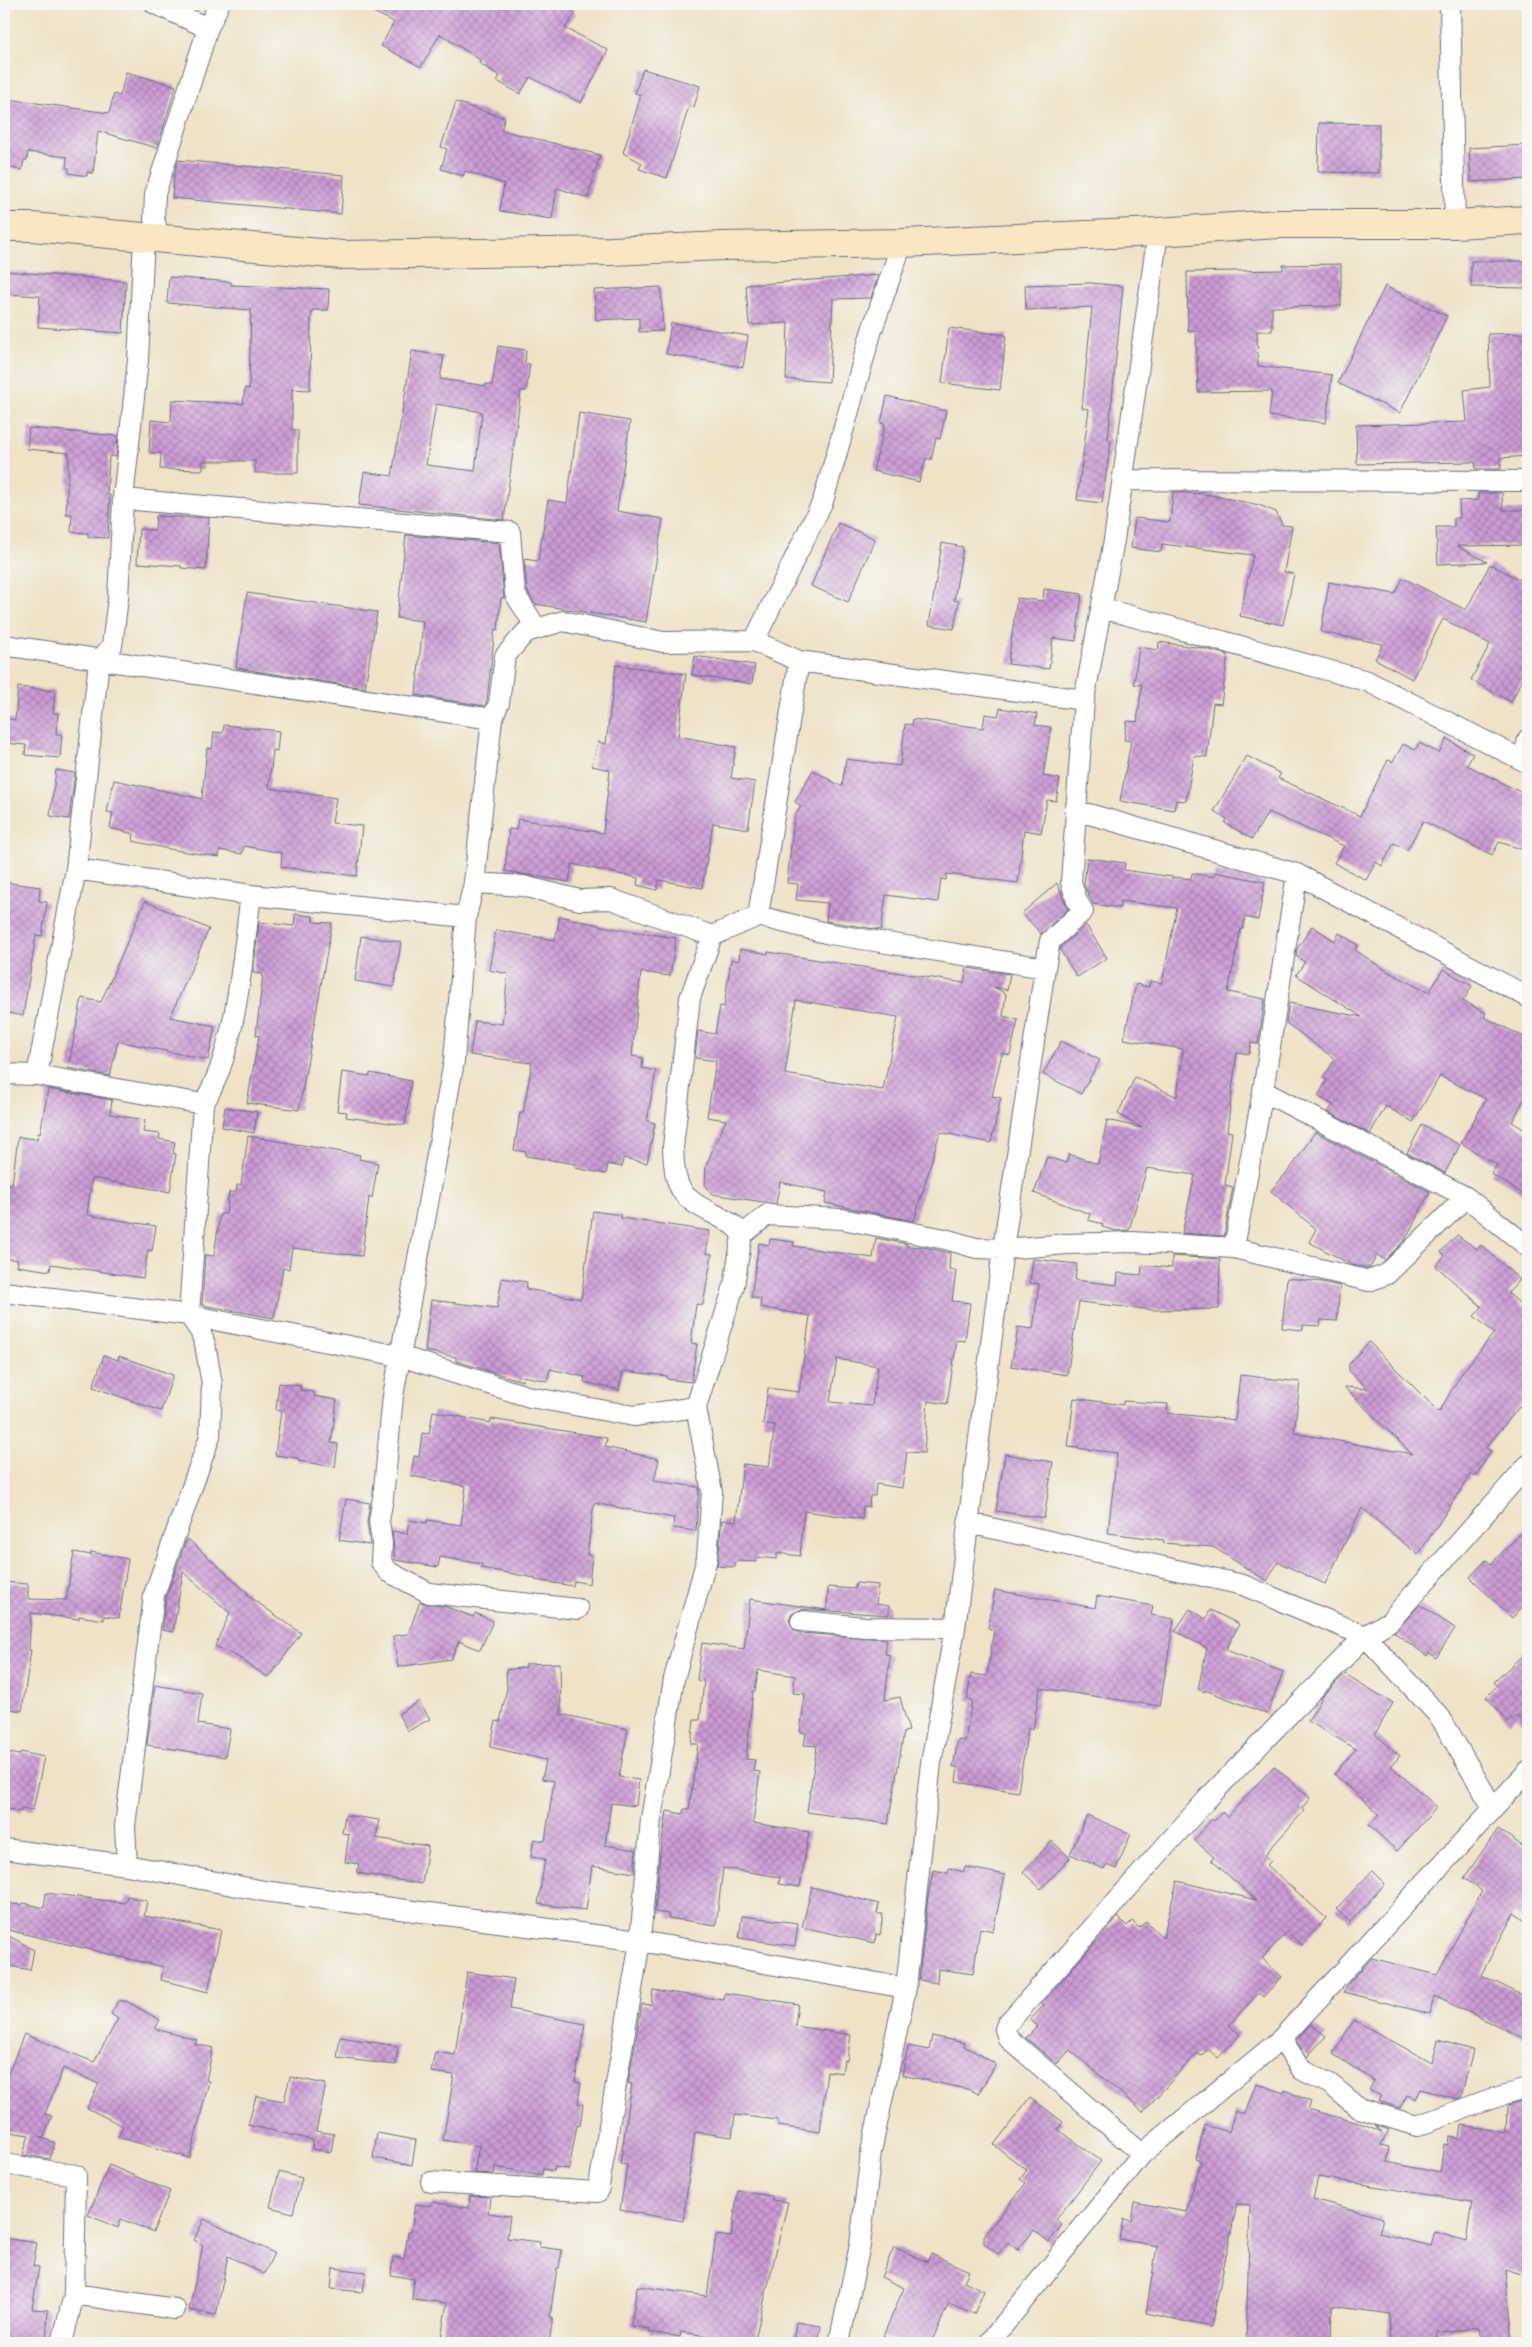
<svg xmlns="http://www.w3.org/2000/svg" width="1532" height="2347" viewBox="0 0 1532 2347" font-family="Caveat,sans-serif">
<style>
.building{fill:url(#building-cross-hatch);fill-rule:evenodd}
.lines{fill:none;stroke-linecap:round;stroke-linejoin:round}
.street-casing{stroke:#656e82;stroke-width:22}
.secondary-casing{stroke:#656e82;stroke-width:30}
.street{stroke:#fff;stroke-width:20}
.secondary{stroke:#f9e7c3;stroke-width:28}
</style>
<defs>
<pattern id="building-cross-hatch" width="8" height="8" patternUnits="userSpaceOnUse" patternTransform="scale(1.25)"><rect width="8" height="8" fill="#cc9bd5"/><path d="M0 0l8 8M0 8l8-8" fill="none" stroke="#a57fb0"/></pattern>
</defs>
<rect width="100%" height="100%" fill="#f6f6f2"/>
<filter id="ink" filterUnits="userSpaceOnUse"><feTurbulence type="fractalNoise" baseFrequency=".02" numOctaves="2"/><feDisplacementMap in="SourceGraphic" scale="10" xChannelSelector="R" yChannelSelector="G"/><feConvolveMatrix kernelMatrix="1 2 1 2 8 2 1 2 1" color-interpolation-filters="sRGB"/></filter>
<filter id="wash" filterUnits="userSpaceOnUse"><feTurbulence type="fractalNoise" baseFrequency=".0096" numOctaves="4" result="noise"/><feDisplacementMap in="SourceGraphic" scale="20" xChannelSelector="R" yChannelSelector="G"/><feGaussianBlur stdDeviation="1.12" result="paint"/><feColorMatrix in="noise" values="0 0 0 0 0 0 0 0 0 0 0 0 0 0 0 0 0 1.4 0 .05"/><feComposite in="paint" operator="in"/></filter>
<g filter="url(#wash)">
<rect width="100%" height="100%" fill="#efe2c6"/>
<g id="blocks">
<!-- building -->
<path class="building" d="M357,4H562L576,13L565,28L608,50L581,103L530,77L520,94L497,81L500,76L479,63L480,60L440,34L421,67L381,46L394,22Z
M643,69L700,86L694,107L689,106L667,178L639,169L642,163L623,153L641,95L635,93Z
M126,72L176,86L157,148L98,131L93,173L87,172V176L69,173V168H66L67,157L28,152L27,160H24L22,170L4,167V116H6L8,99L109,113L114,94L120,96Z
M456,102L505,118L501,130L600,155L588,198L557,188L552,219L500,211L504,184L465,171L463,176L441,169L447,149L441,147Z
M1319,123L1379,124V173L1318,172Z
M1528,145V179L1471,182L1469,148Z
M178,160L344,175L341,214L172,198L174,175Z
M1471,261H1528V288L1471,287Z
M1341,264V306L1272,307V331H1257L1258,366L1332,375L1326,423L1269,416L1272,391L1198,392L1196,331H1188L1187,272L1283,270V265Z
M4,271L126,281L123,333L38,327L40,296L4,294Z
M878,275L871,298L833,299L829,382L786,379L788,323L749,325L746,285Z
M169,277L231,282V285L329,289L328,310H313L311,318L310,390L292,389V430H298V473H255V461H203V470L160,469L161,453H149L151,420L171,422L172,400L243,404L245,388L249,389L251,310L167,303Z
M1091,283L1123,286L1108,439L1111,440L1102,503L1077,500L1089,409L1082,408L1092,307L1026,310L1025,285Z
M1385,286L1447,316L1400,413L1338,383Z
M661,287L663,331L639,332V318L596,320L594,290Z
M671,323L748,336L743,367L666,354Z
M949,328L1006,335L1000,390L942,383Z
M1528,333V456L1500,458L1501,469H1476L1475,462L1357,464L1356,425L1467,422L1464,390L1490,387L1488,334Z
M498,346L526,350L525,364H530L526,391H521L504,520L359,505L364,472L392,476L412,351L444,356L440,379L486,386V384L492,385ZM436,404L482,412L475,471L426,465Z
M887,396L946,411L940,439L936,438L931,460L926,458L919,482L873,471L885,424L881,423Z
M579,413L630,421L617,511L663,519L646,622L535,604L527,590L524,559L538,561L548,500L567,503Z
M29,428L118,436L116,457L109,456L107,495H110L108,538L88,537V533L71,532L72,514H66L69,453L27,449Z
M1173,492L1205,494L1259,505L1276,512L1282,525L1292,526L1284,572L1294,574L1283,625L1240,616L1253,555L1162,544L1161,552L1131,548L1135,518L1170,522Z
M1478,493H1502L1503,510H1528V545L1457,546L1487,562L1438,564L1436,527H1454V518H1460L1459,501L1478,500Z
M156,516L209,518L206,570L181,568V566L137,563L139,529L155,530Z
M838,523L875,539L848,602L811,586Z
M406,535L499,543L504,598H501L498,630L495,629L487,700L485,706L416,695L423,621L397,618Z
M942,543L963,547L954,600L959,601L954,629L929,625Z
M1490,564L1528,584V669L1511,702L1471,680L1490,644L1443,619L1412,679L1375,659L1383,644L1321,632L1329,582L1395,594L1403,578L1466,610Z
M1044,589L1082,594L1076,641L1053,638L1049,669L1008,664L1017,598L1043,601Z
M247,593L377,612L365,688L236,668Z
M1159,642L1202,648L1228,655L1221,704L1213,703L1207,757L1194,756L1186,801L1176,800L1174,810L1120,801L1131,741L1124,740L1127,721L1137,722L1142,685L1134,684L1139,647L1158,650Z
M695,656L755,665L752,684L692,675Z
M616,665L686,674L678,736L736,747L731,778L755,782L748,829L713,823L702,888L659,880L657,890L637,885L638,878L572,864L569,882L505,871L509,829L516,830L518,819L603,833L610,770L592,766L598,742L606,744Z
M18,687L55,691L53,713H58L56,734H62L60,758L25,755L26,745L4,743V718L15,720Z
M1000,708L1037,714L1035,725L1051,727L1043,776L1060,779L1056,801L1047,800L1041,833L1024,830L1018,883L947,874L946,880L941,879L938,902L886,895L881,930L826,921L828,903L796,900L798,884L787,883L794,818L801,806L795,802L813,770L842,787L846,759L900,766L905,724L912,725L913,719L983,728L985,714L998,716Z
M224,725L279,731L277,751L273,750L269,788L336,798L332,823L362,826L357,876L281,867L282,853L244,846L242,854L220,850L219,857L169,849L133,841L134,834L110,828L113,813L107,812L114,780L202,799L207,748L212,749L214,732L223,733Z
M1447,739L1473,754L1467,765L1528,796V851L1499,842L1492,855L1423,821L1407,850L1394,843L1382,866L1376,862L1366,880L1334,863L1344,846L1298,825L1268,812L1252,839L1225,823L1227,819L1214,811L1247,756L1281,774L1278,778L1360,816L1388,760L1393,762L1403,744L1415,750L1419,743L1439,753Z
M56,770L75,773L69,819L50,816Z
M1087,858L1125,863L1124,870L1173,877L1172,879L1174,877L1191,879L1192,873L1214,877L1215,872L1265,882L1258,920L1245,917L1243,929H1241L1228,992L1265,999L1258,1044L1251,1043L1249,1054L1237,1052L1227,1131L1232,1132L1225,1185L1233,1187L1224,1236L1182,1233L1195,1175L1147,1168L1129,1230L1117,1231L1102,1227L1103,1224L1088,1220L1090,1214L1034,1193L1047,1157L1066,1163L1069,1154L1098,1164L1107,1120L1142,1128L1118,1114L1135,1077L1177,1097L1183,1049L1124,1039L1136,984L1149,987L1150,981L1162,983L1177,908L1120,901V908L1093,904L1084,885Z
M4,882L40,887L39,901L47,902L42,936L36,935L23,1016L4,1012Z
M1057,883L1068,909L1041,934L1022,913Z
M145,901L209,929L170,1017L215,1026L208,1060L118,1041L110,1076L68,1068L82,998L101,1002Z
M295,914L313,916V922L332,923L299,1110L247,1103L259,1036L256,1035L263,974L253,973L259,922L294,926Z
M560,916L611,928L676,938L670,976L641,972L632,1056L643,1058L642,1068L656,1071L647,1121L655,1123L647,1163L623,1158L622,1167L608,1164L606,1174L575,1168L576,1164L526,1156V1152L514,1150L520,1113H523L532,1063L470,1055L475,1021L502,1024L508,974L489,970L496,930L555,940Z
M1086,925L1107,958L1077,977L1060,950L1061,947Z
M1312,926L1335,941L1339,933L1358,945L1355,950L1387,971L1429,993L1443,969L1472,986L1463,1001L1486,1013L1484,1017L1528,1039V1092L1512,1122L1528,1132V1197L1491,1174L1497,1165L1461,1143L1486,1099L1440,1076L1413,1122L1386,1106L1370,1134L1328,1112L1333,1105L1318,1096L1327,1080L1323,1078L1335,1059L1286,1023L1289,1003L1362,1017L1296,975L1305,962L1296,956L1297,949Z
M361,936L401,942L394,987L355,981Z
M740,949L768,954V952L964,983L967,968L1010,974L1007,990L994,987L1006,994L1003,1016L1018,1020L1010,1055L1002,1053L992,1096L1001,1098L991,1143L940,1132L914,1221L825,1203L827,1192L780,1182L776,1204L712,1194L705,1185L706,1165L726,1120L707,1117L716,1061L695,1058L698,1031L715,1034L720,1006L724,1007L731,959L739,961ZM796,1000L898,1017L883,1090L785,1074Z
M1061,1041L1100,1060L1081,1094L1043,1074Z
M342,1072L370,1076V1073L411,1081L405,1125L346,1117L347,1112L337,1111Z
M48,1089L112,1100L110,1114L145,1120L143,1132L160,1134L159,1139L175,1142L173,1153L176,1154L170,1192L92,1178L87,1215L156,1226L152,1251L148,1250L143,1278L51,1264L50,1271L17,1266L18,1260L4,1258V1226L7,1204H4V1183L12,1185L18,1137L37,1139L38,1133L40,1134Z
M225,1107L257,1112L254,1133L222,1127Z
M1422,1125L1460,1145L1445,1173L1407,1153Z
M1315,1132L1430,1192L1405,1240L1385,1260L1377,1255L1370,1268L1352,1265L1309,1242L1316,1229L1271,1191L1293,1165Z
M248,1136L360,1155L359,1159L378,1163L372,1198L369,1197L362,1256L292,1248L289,1269L283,1268L274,1318L202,1305L205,1255L214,1256L220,1214H226L229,1192H236L237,1185H241Z
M593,1211L621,1215V1218L710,1231L706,1253L712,1254L703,1305L696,1304L691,1343L697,1344L691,1382L667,1379V1376L623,1371L619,1390L584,1382L585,1377L550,1369L547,1381L523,1376L522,1381L456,1361V1357L425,1351L431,1300L497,1308L502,1278L527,1282L526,1289L581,1299Z
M1457,1235L1477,1249L1481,1245L1520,1280L1508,1293L1528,1311V1396L1486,1448L1491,1451L1475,1477L1471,1474L1418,1555L1362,1508L1325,1584L1278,1562L1267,1581L1213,1547L1163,1543L1164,1540L1108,1533L1117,1453L1068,1447L1074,1398L1123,1405V1401L1168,1404L1167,1413L1235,1420L1240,1375L1300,1382L1294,1433L1412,1454L1344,1387L1368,1389L1349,1371V1364L1369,1342L1439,1412L1461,1374L1494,1333L1474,1316L1482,1307L1436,1266L1445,1256L1441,1252Z
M876,1238L907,1244L906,1246L924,1247L950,1253L949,1270L956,1271L952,1301L970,1303L965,1341L957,1340L947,1404L928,1401L924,1453L907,1452L902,1488L876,1484L875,1496H870L869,1507L863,1506L862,1519L804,1511L800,1556L777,1553V1559L756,1557V1562L736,1561L735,1567L717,1566L722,1520L736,1521L743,1464L769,1467L775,1425L763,1424L768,1388L799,1392L810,1316L760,1307L761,1299L751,1297L759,1243L769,1245L770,1239L794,1242L793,1246L873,1258ZM837,1359L878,1366L872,1406L830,1402Z
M1172,1256L1220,1259L1219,1309L1153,1310L1079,1302L1067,1375L1011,1366L1018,1327L1033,1329L1039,1284L1030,1283L1033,1259L1077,1264L1075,1280L1117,1285L1118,1273L1141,1275L1142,1265L1172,1268Z
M1287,1278L1322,1282L1340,1286L1337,1321L1321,1320L1320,1326L1303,1325V1330L1282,1328Z
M104,1355L118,1360L119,1356L173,1375L161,1411L93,1387Z
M279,1383L301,1386L300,1390L314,1392V1396L337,1400L331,1443L338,1444L335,1467L298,1461V1458L275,1455L281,1411L276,1410Z
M433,1411L490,1423L491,1419L607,1438L605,1447L659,1459L654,1481L699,1487L696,1531L673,1528L674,1518L594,1503L587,1555H592L589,1584L574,1581L573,1586L535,1580V1578L481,1568L482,1564L440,1557L438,1567L395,1560L392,1531L407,1534L409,1520L427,1523V1520L461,1525L466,1486L411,1476L414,1456L419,1457L422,1433L429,1434Z
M1005,1454L1053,1462L1044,1518L996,1511Z
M346,1499L370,1503L367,1522L370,1545L339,1540Z
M1528,1526V1601L1512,1618L1470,1577L1486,1560L1491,1564Z
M188,1539L248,1593L247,1595L301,1633L269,1678L236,1656L215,1646L230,1613L183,1572L173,1632L162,1630L166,1598L185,1543Z
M74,1552L91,1555V1552L128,1559L119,1618L104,1616V1620L79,1616V1619L31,1613L29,1650H31L22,1711L4,1708V1582L28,1584V1599L66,1600Z
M856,1583L878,1585L876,1604L889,1606V1615L802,1609L792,1614L789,1620L794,1630L800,1633L887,1639L885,1654L890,1655L885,1700L900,1697L909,1731L904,1732L888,1824L807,1812L817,1746L804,1745L806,1733L800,1732L805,1694L793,1693L795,1676L758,1670L755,1691H753L746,1759L755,1760L753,1771L760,1772L753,1823L809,1832L800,1887L779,1884L780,1877L723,1868L716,1925L668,1918L669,1914L655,1912L660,1854L667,1811L683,1814L684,1809H689L698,1744H691L694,1720H700L704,1681L697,1680L702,1643L744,1649L750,1599L827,1610L828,1587L855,1589Z
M995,1590L1095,1608L1097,1596L1153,1606L1151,1615L1174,1619L1160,1706L1040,1688L1033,1729L1028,1728L1018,1792L956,1782L958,1767H953L958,1740L965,1741L972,1701L967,1700L971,1674L987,1676L994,1630L988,1628Z
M420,1602L447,1607L473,1617L475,1613L493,1621L480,1650L459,1641L451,1659L398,1667L393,1636L408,1634Z
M1420,1605L1455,1628L1436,1658L1429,1653L1427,1656L1394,1632Z
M1190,1609L1206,1619L1210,1610L1239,1624L1226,1650L1283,1672L1267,1714L1205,1690V1692L1198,1689L1207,1648L1175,1631Z
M1528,1650V1728L1517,1716L1509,1722L1486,1697L1497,1686L1494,1682Z
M560,1663L561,1714L628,1729L619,1777L639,1780L636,1806L611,1803L605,1845L636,1850L634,1873L592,1866L586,1910L538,1904L545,1859L531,1857L534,1839L545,1841L554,1781L542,1779L546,1760L490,1747L496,1721L500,1722L507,1688L506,1670L526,1667V1664Z
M1345,1674L1393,1703L1375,1734L1400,1756L1391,1766L1437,1807L1397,1851L1369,1825L1379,1814L1334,1774L1356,1749L1308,1721L1323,1696Z
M155,1685L202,1693L198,1724L230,1729L225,1757L147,1745Z
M419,1701L430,1719L408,1731L398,1714Z
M4,1752L20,1755L21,1752L44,1757L33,1810L22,1808L21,1812L4,1808Z
M1274,1766L1310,1798L1302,1808L1304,1811L1268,1851L1265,1856L1271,1861L1267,1865L1326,1918L1302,1945L1287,1932L1262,1958L1282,1977L1263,1997L1259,1993L1229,2025L1240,2035L1218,2058L1208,2049L1201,2056L1197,2053L1143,2112L1070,2050L1057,2064L1026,2038L1038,2026L1030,2020L1044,2005L1042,2003L1118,1917L1127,1926L1132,1921L1139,1928L1146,1921L1163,1938L1177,1881L1256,1900L1211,1860L1214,1857L1194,1840L1212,1819L1214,1821L1222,1812L1227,1817Z
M345,1815L379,1820L376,1838L428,1846L422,1884L357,1873L359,1864L345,1862L349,1834L342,1833Z
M1087,1815L1131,1834L1116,1869L1106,1865L1104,1869L1070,1854Z
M1498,1829L1528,1850V1923L1514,1913L1481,1975L1528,1998V2040L1434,1996L1430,2014L1344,1992L1348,1984L1372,1958L1437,1975L1482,1891L1464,1878Z
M1052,1841L1070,1858L1041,1889L1023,1872Z
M965,1867L1005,1875L993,1931L980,1928L973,1974L938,1969L937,1983L919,1980L928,1897L933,1870L948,1873L949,1868L964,1872Z
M1372,1871L1385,1884L1350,1922L1336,1909Z
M812,1887L879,1904L877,1914H883L880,1935L876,1934L875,1943L802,1927Z
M46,1893L125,1903L127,1896L147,1901L144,1916L221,1930L208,1992L161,1980L163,1967L4,1929V1903L21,1905L24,1903L44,1908Z
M742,1916L798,1923L795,1946L739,1938Z
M4,1933L34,1950L30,1970L4,1965Z
M467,1972L514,1979L510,2009L585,2024L575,2082L581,2083L578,2103L583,2104L580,2126L577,2125L569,2169L555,2167L554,2171L543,2169L542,2175L495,2167L494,2174L474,2173L479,2146L443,2140L454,2075L431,2072L435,2052L455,2055Z
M653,1990L724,2000L725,1993L798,2004L795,2026L851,2035L847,2061L844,2060L842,2073L827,2071L820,2132L778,2126V2120L735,2115L732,2137L695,2132L683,2221L620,2210L627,2165L620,2164L632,2084L628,2083L642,2004L651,2005Z
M118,2001H126L160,2020L155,2029L197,2040L195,2044L213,2048L206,2080L209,2081L190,2158L118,2137L123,2126L87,2108L99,2084L63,2068L45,2114L52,2116L44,2137H40L55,2143L50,2159L23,2155L29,2135L4,2131V2084L24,2034L94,2062L118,2019L111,2014Z
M1354,2020L1432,2063L1438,2040L1473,2050L1461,2097L1457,2099L1421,2089L1416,2099L1407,2095L1400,2108L1378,2101L1381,2096L1369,2090L1374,2081L1333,2054Z
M1311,2024L1326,2036L1307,2057L1296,2040Z
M932,2036L965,2043L964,2046L996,2064L978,2094L971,2090L902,2075L908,2046L929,2050Z
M340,2037L398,2046L396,2065L337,2058Z
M290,2077L326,2084L316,2131L334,2134L331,2152L312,2149L313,2140L248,2125L256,2096L284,2101Z
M1256,2083L1284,2093L1285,2090L1311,2102L1308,2109L1366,2125L1382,2132L1375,2125L1389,2130L1381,2145L1390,2147L1387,2162L1440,2173L1444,2144L1448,2145L1449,2137L1459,2139L1461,2125L1506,2132L1507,2106L1528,2100V2276L1505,2269L1512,2343H1482L1480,2328L1438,2332L1437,2343L1388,2342L1390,2314L1332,2306L1331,2343H1246L1250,2205L1237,2204L1211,2327L1146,2313L1157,2246L1119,2239L1123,2219L1131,2221L1134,2202L1186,2212L1201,2161L1196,2159L1205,2125L1229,2132L1235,2111L1245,2114ZM1318,2177L1472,2202L1466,2241L1435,2232L1431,2246L1379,2233L1383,2218L1313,2199Z
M1030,2097L1063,2122L1058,2129L1101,2161L1056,2220L1062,2225L1049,2242L1034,2230L1018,2250L1008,2242L998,2254L984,2244V2236L1026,2183L1020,2179L1027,2170L994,2145Z
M377,2133L416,2140L412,2165L373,2158Z
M109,2165L170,2191L153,2232L121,2219L118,2228L88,2215Z
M279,2172L302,2178L293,2213L270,2207Z
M738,2191L772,2196V2200L788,2202L754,2343H719L720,2338L681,2332L680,2337L649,2332L650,2329L631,2326L637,2286L707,2296L716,2235L731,2237Z
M470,2196L490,2197L488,2213L510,2216L507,2238L540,2242L539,2247L562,2250L559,2268H557L550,2317H553L549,2343H440L447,2303L412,2299L414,2279L391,2275L393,2257L404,2259L408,2232H411L415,2204L431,2206L432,2202L469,2208Z
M204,2219L274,2253L264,2274L228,2256L216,2315L189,2310L203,2245L194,2240Z
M4,2238L37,2243L33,2266L39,2267L32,2309L48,2310L46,2343H4Z
M894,2247L927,2262L931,2254L969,2271L964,2281L984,2291L974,2314L949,2303L931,2343H899L883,2336L904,2288L881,2277Z
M333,2268L366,2272L363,2292L331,2289Z
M796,2322L821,2326L818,2343H793Z"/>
</g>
</g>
<g filter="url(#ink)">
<use href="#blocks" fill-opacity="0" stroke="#656e82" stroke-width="1"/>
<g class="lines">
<!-- street casing -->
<g class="street-casing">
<path id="street" d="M155,4L208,28L219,4
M1450,4L1455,224
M160,240L154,219L155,194L208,28
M1123,480L1528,481
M123,499L510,532L515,594L537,629
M1102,608L1367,681L1528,763
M4,645L492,719
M799,661L1084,700
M1523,760L1528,739
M1075,810L1297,874L1528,997
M76,869L251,895L466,917
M474,883L523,886L580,900L611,899L712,936L758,916L799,661L754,641L823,501L871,333L902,243
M758,916L830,934L1045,968
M4,1074L37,1075L203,1104C237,1051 242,958 251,895
M37,1075L76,869L99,661L112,646L118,598L123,499L138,360L144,238
M1263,1091L1466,1197
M742,1235L767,1215L842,1219L945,1239L976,1248L1003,1249L1067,1244L1132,1242L1234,1248L1369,1281L1387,1274L1466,1197L1528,1247
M1234,1248L1263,1091L1297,874
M4,1292L189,1315L400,1356L530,1397L634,1416L696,1407
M969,1523L1243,1585L1365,1636L1440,1717L1493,1808
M578,1609L429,1593L389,1572L381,1562L382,1543L379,1521L383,1498L393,1396L454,1061L466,917L474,883L492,719L499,703L505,656L526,632L563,621L663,642L754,641
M801,1621L865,1627L955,1628
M4,1849L127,1865L264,1891L640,1941L906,1988
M127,1865L125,1826L154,1595L210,1436L212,1384L205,1344L200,1331L189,1315L203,1104
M1281,2039L1302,2070L1330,2084L1359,2108L1417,2126L1496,2097L1528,2088
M1142,2154L1008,2038L1005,2029L1007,2024L1209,1797L1365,1636L1390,1621L1528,1465
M4,2164L76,2175L74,2294L62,2343
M431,2182L598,2192L640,1941L651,1819L674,1679L707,1558L712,1492L696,1407L734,1286L742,1235C736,1225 728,1222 718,1216C679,1197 675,1190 673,1147L690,998L712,936
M74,2294L175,2309
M839,2343L860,2245L871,2152L906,1988L931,1763L955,1628L1003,1249L1045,968L1050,941L1083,911L1077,901L1071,882L1084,700L1114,540L1158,232
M989,2343L1142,2154L1281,2039L1528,1771"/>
</g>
<!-- secondary casing -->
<g class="secondary-casing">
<path id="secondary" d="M4,227H32L342,255L612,251L722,246L902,243L1158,232L1278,224H1455L1528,220"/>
</g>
<!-- street -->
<use href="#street" class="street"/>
<!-- secondary -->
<use href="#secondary" class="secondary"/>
</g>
</g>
<!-- margin -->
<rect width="1532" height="2347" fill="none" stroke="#f6f6f2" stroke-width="20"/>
</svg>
